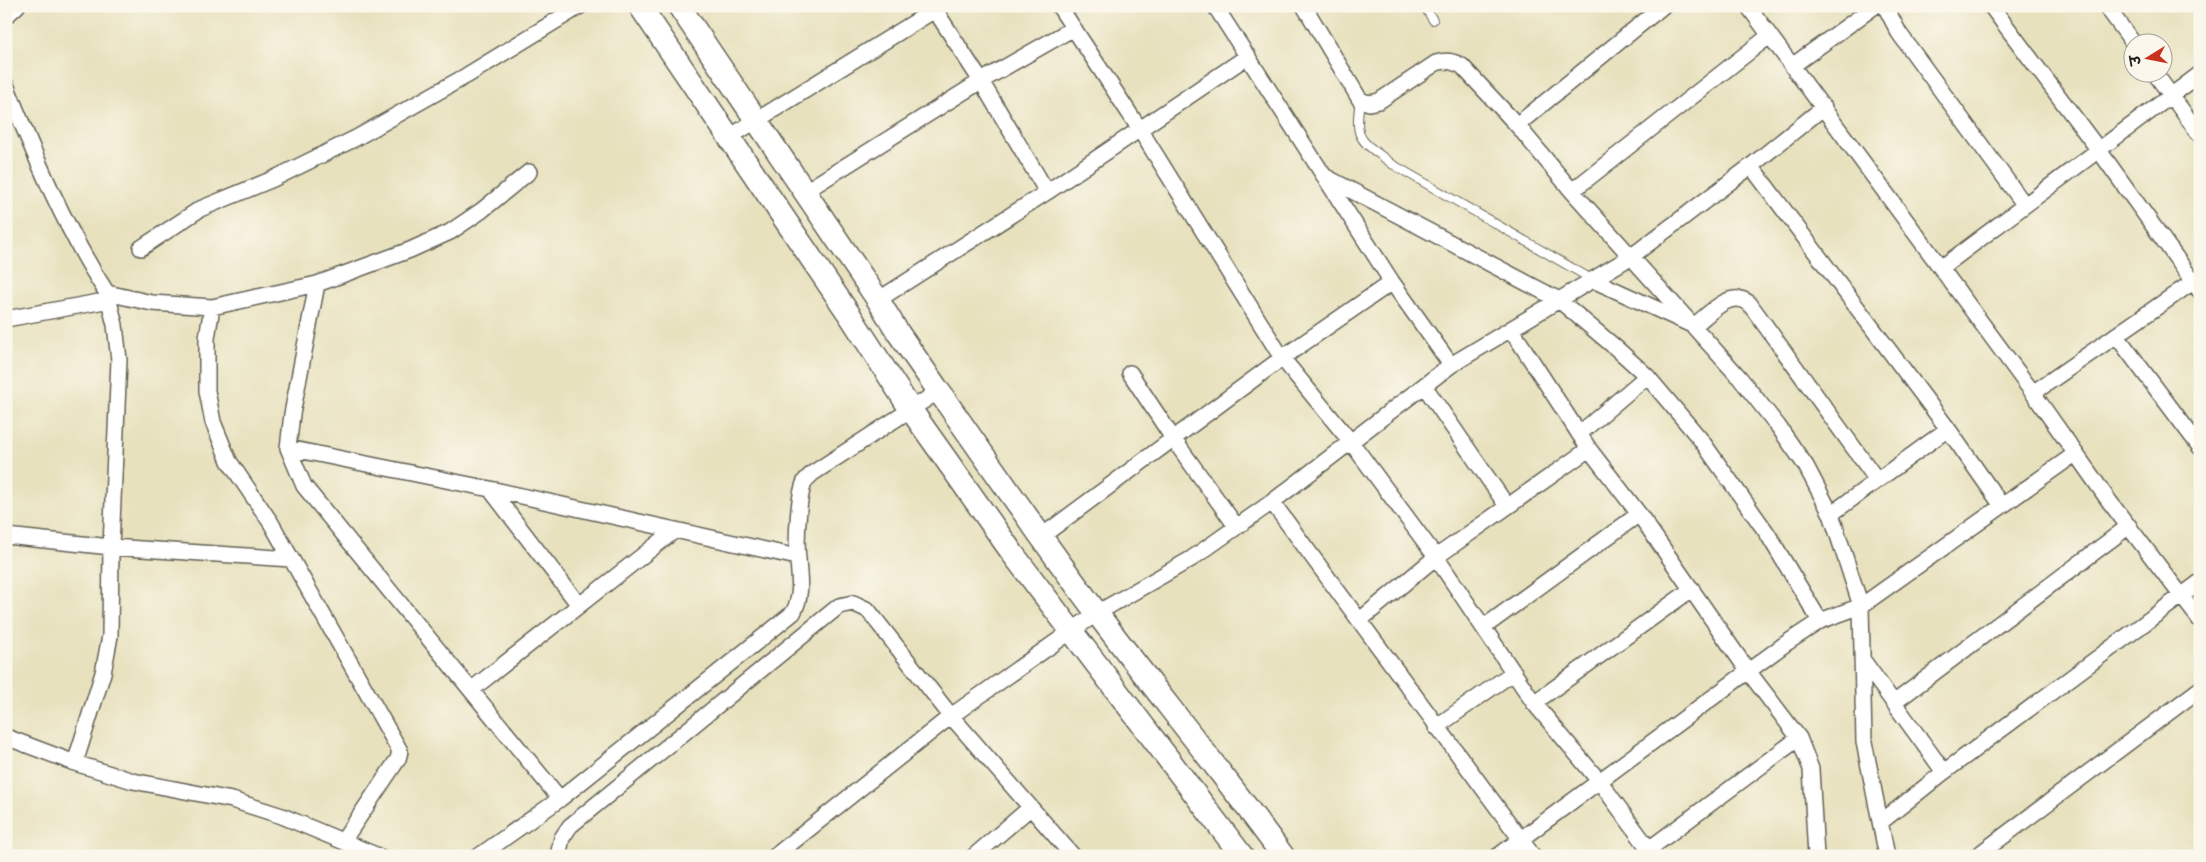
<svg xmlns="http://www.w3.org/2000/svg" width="2206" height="862" viewBox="0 0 2206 862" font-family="'Patrick Hand','Playpen Sans Deva',sans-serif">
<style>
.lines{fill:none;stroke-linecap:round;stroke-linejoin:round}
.lane-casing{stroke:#636155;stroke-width:10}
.street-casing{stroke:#636155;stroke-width:18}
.primary-casing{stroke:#636155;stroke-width:25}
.lane{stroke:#fff;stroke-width:8}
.street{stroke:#fff;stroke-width:15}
.primary{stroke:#fff;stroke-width:22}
</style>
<rect width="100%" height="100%" fill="#fbf7ec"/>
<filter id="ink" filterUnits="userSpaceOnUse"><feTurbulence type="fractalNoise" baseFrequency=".02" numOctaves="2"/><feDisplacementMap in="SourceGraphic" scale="10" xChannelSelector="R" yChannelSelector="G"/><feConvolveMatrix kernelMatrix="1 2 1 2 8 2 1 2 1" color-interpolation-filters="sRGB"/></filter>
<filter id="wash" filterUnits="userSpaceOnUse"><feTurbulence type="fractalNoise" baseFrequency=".0096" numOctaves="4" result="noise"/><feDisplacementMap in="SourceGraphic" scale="20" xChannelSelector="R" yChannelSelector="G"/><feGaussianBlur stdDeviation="1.12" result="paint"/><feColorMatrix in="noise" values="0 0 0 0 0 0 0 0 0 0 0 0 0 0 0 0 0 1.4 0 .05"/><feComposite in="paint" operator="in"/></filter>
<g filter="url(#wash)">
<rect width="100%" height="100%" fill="#e8e1be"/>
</g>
<g filter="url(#ink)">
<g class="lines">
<!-- lane casing -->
<g class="lane-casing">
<path id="lane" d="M1424,6L1433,20
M1360,100C1354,142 1360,139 1392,164L1593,280"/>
</g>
<!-- street casing -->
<g class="street-casing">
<path id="street" d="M1059,6L1139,128L1282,358L1351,442L1436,557L1534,703L1600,782L1654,856
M1215,6L1392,282L1451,365
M1304,6L1360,100L1369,103L1379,101L1436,63C1447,60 1452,61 1462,66L1517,125L1572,191L1739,377L1778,426L1806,466L1831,514L1861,606L1864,742L1887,856
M1748,6L2033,393L2109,501L2200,620
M1885,6L1899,33L2024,204
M1991,6L2098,149L2200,291
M2106,6L2134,44
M935,10L981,81L1047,192
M6,16L17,6
M1792,66L1875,6
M2154,72L2200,135
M6,85C35,156 65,229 107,293L152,303L212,307L317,284L410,250L450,232L481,211L529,172
M1517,125L1663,6
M728,138L941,6
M1751,166L1948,429L2002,506
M1324,176L1559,300L1616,348L1647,376L1701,440L1767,533L1820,621
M1572,191L1769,36
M804,192L981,81L1072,29
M141,248L200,209L273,179L356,138L466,76L580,6
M1941,268L2200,74
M1593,280L1694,326C1709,314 1730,289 1749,303L1877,480
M317,284L292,414L288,448L304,486L560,799
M878,300L1047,192L1248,56
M212,307L207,338V391L213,422L229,461L271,523L400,751L398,759L343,841
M6,319L110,300
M1511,329L1589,449L1639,514L1748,671L1799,738L1811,769L1816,856
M2116,335L2200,447
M1130,373L1174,440L1236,526
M1425,387L1507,506
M2033,393L2200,277
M1579,434L1647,376
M288,448L490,489L797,557
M490,489L579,605
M1272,502L1533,856
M1831,514L1948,429
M6,536L111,547L291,559
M1042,536L1282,358L1392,282
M1360,620L1436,557L1589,449
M1484,627L1639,514
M1862,659L1944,772
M471,690L674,531
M1895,702L2129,526
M1534,703L1692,589
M1436,727L1514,672
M6,737L75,763L133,781L232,800L282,816L378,856
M75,763L103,673L110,636L111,547L119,360L115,325L107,293
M1881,822L1944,772L2200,582
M1649,849L1799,738
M479,856L560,799L793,613C803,595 799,579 798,559C796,543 798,495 805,481C807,478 811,475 813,473L939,391
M558,856L562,838L570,826L839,606L853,603L868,610L951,716L1073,856
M775,856L951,716L1097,613L1191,559L1272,502L1451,365L1632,256L1751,166L1824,107
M974,856L1030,808
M1498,856L1785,644L1820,621L1861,606L2075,454
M1977,856L2200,689"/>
</g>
<!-- primary casing -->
<g class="primary-casing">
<path id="primary" d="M640,6L851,317L911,410L1013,554L1242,856
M679,6L878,300L899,334C964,427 1028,521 1096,612C1158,694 1223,773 1283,856"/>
</g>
<!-- lane -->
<use href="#lane" class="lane"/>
<!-- street -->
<use href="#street" class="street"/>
<!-- primary -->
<use href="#primary" class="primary"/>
</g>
</g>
<!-- margin -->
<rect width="2206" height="862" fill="none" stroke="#fbf7ec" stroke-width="25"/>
<!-- north arrow -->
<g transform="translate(2148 58) rotate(260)"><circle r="24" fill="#fbf7ec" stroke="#a29f99"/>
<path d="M0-4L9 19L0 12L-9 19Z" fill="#c8321e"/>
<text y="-8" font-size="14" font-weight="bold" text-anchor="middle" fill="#1c1c1c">उ</text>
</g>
</svg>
